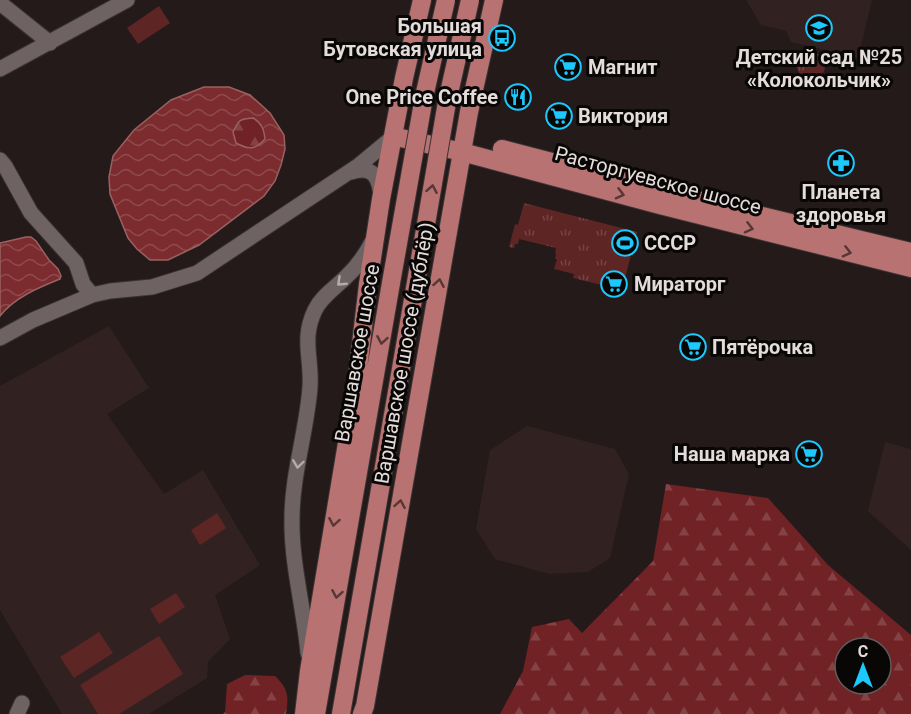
<svg xmlns="http://www.w3.org/2000/svg" width="911" height="714" viewBox="0 0 911 714" font-family="Roboto,sans-serif">
<style>
.built{fill:#312221}
.grass{fill:url(#grass-tufts)}
.forest{fill:url(#forest-firs);fill-rule:evenodd}
.pitch{fill:#5e2525}
.water{fill:url(#water-waves);stroke:#9b6162;stroke-width:1.5;fill-rule:evenodd}
.lines{fill:none;stroke-linecap:round;stroke-linejoin:round}
.minor-casing{stroke:#3b3434;stroke-width:17}
.major-casing{stroke:#3b3434;stroke-width:20}
.minor{stroke:#6e6362;stroke-width:15}
.major{stroke:#b77271;stroke-width:18}
.major-bridge-casing{stroke:#3b3434;stroke-width:20;stroke-linecap:butt}
.major-bridge{stroke:#b77271;stroke-width:18}
.oneway{stroke:#573736}
.oneway2{stroke:#b4acab}
.labels{text-anchor:middle;stroke-width:6;stroke-linejoin:round;paint-order:stroke}
.poi-label{font-size:20px;font-weight:bold;fill:#e3dcdb;stroke:#090606;text-anchor:start}
.street-label{font-size:20px;fill:#e3dcdb;stroke:#090606}
</style>
<defs>
<pattern id="grass-tufts" width="24" height="20" patternUnits="userSpaceOnUse" patternTransform="scale(1.5)"><rect width="24" height="20" fill="#5e2525"/><path d="M3 7l-1-3M5 7V3M7 7l1-3M15 17l-1-3M17 17v-4M19 17l1-3" fill="none" stroke="#754444"/></pattern>
<pattern id="forest-firs" width="22" height="20" patternUnits="userSpaceOnUse" patternTransform="scale(1.5)"><rect width="22" height="20" fill="#702225"/><path d="M5 1l3.5 6h-7zM16 11l3.5 6h-7z" fill="#844244"/></pattern>
<pattern id="water-waves" width="16" height="10" patternUnits="userSpaceOnUse" patternTransform="scale(1.5)"><rect width="16" height="10" fill="#7c2c2e"/><path d="M0 5q4-4 8 0t8 0" fill="none" stroke="#8e4a4c"/></pattern>
</defs>
<rect width="100%" height="100%" fill="#231a19"/>
<!-- built -->
<path class="built" d="M746,0H872L858,58L791,42L786,31L761,25Z
M109,326L149,388L107,414L164,494L203,470L260,565L215,595L230,639L208,662L207,678L149,714H62L0,610V386Z
M527,426L615,449L629,474L610,558L588,572L549,574L495,559L476,529L490,450Z
M885,442L911,449V550L868,511Z"/>
<!-- grass -->
<path class="grass" d="M797 66a14 14 0 1 1 28 0a14 14 0 1 1-28 0Z
M524,203L637,232L622,290L573,278L574,274L554,269L557,259H555L556,254H555L556,248L519,239L518,244H515L514,248L509,247L515,224L518,225Z"/>
<!-- forest -->
<path class="forest" d="M253,118C262,123 264,130 265,139C254,150 249,150 236,143L233,132C239,120 239,119 253,118Z
M666,484L768,498L828,565L911,635V714H500L523,671L532,627L569,619L582,633L653,561ZM845,648H881V684H845Z
M245,675L275,676C288,689 289,695 286,714H223L225,712L227,684Z"/>
<!-- pitch -->
<path class="pitch" d="M159,6L170,23L138,44L127,28Z
M217,513L226,528L200,545L191,530Z
M176,593L185,607L159,624L150,609Z
M99,632L113,653L74,678L60,657Z
M159,636L183,674L119,714H98L80,685Z"/>
<!-- water -->
<path class="water" d="M204,87H229L250,95L270,113L284,135L285,149L281,165L275,181L264,196L199,245L168,260H150L137,249L128,238L110,194L109,177L113,156L134,130L171,100ZM253,118C262,123 264,130 265,139C255,150 249,150 236,143L233,132C239,120 239,119 253,118Z
M26,237H31L36,241L49,260L58,269L61,276L60,279C38,288 15,297 0,316V243Z"/>
<g class="lines">
<!-- minor casing -->
<g class="minor-casing">
<path id="minor" d="M0,3L50,43
M0,69L127,0
M0,160L5,166L31,213L76,263L83,284L92,295
M351,172C373,165 379,177 381,196
M0,338L33,320L92,295L110,291L152,287L197,273L358,166L393,137
M308,653C304,608 291,563 292,518C292,474 307,430 310,387C312,358 301,339 315,310C321,297 335,288 346,277C357,267 366,254 373,240
M17,714L22,703"/>
</g>
<!-- major casing -->
<g class="major-casing">
<path id="major" d="M401,138L462,152L660,205L911,268
M502,149L720,206L911,252
M304,714L309,671L355,395L368,284L381,199L404,78L422,0
M316,714L391,283
M341,714L415,288
M362,714L365,706L469,112L494,0"/>
</g>
<!-- minor -->
<use href="#minor" class="minor"/>
<!-- major -->
<use href="#major" class="major"/>
<!-- major-bridge casing -->
<g class="major-bridge-casing">
<path id="major-bridge" d="M391,283L424,97L446,0
M415,288L447,102L470,0"/>
</g>
<!-- major-bridge -->
<use href="#major-bridge" class="major-bridge"/>
</g>
<!-- one-way arrows -->
<defs><path id="oneway-chevron" d="M-2-3.5L2.5 0L-2 3.5" fill="none" stroke-width="1.6" stroke-linecap="round" stroke-linejoin="round" transform="scale(1.5)"/></defs>
<g class="oneway">
<use href="#oneway-chevron" transform="translate(432 189) rotate(-80)"/>
<use href="#oneway-chevron" transform="translate(620 194) rotate(15)"/>
<use href="#oneway-chevron" transform="translate(749 228) rotate(14)"/>
<use href="#oneway-chevron" transform="translate(847 252) rotate(14)"/>
<use href="#oneway-chevron" transform="translate(439 283) rotate(-80)"/>
<use href="#oneway-chevron" transform="translate(382 340) rotate(100)"/>
<use href="#oneway-chevron" transform="translate(400 504) rotate(-80)"/>
<use href="#oneway-chevron" transform="translate(334 522) rotate(100)"/>
<use href="#oneway-chevron" transform="translate(337 594) rotate(100)"/>
</g>
<g class="oneway2">
<use href="#oneway-chevron" transform="translate(341 282) rotate(137)"/>
<use href="#oneway-chevron" transform="translate(298 464) rotate(98)"/>
</g>
<!-- icons -->
<defs>
<g id="school-ring" transform="scale(1.35)"><circle r="9.5" fill="#090606" stroke="#1dc9fc" stroke-width="1.5"/><path d="M0-5L7-2L0 1L-7-2ZM-4 1L0 2.5L4 1V4Q0 6-4 4Z" fill="#1dc9fc"/></g>
<g id="bus-ring" transform="scale(1.35)"><circle r="9.5" fill="#090606" stroke="#1dc9fc" stroke-width="1.5"/><path d="M-5-6H5V4H4V6H2V4H-2V6H-4V4H-5ZM-3.5-4V0h7V-4ZM-3.5 1.2v1.5H-2V1.2ZM2 1.2v1.5H3.5V1.2Z" fill="#1dc9fc"/></g>
<g id="supermarket-ring" transform="scale(1.35)"><circle r="9.5" fill="#090606" stroke="#1dc9fc" stroke-width="1.5"/><path d="M-6-5.5h2.5l.6 2H6L4.5 2H-2.5L-4.4-4H-6ZM-1.5 3.2a1.3 1.3 0 1 0 .1 0ZM3 3.2a1.3 1.3 0 1 0 .1 0Z" fill="#1dc9fc"/></g>
<g id="restaurant-ring" transform="scale(1.35)"><circle r="9.5" fill="#090606" stroke="#1dc9fc" stroke-width="1.5"/><path d="M-5-6h1v4h1v-4h1v4h1v-4h1v5L-1.5 .5V6h-2V.5L-5-1ZM5-6V6H3V1.5H1.5Q1.5-4 5-6Z" fill="#1dc9fc"/></g>
<g id="pharmacy-ring" transform="scale(1.35)"><circle r="9.5" fill="#090606" stroke="#1dc9fc" stroke-width="1.5"/><path d="M-2-6h4v4h4v4h-4v4h-4v-4h-4v-4h4Z" fill="#1dc9fc"/></g>
<g id="stadium-ring" transform="scale(1.35)"><circle r="9.5" fill="#090606" stroke="#1dc9fc" stroke-width="1.5"/><path d="M0-5a6.5 5 0 1 0 0 10a6.5 5 0 1 0 0-10ZM-3.5-1.8h7v3.6h-7Z" fill="#1dc9fc"/></g>
</defs>
<g fill-rule="evenodd">
<use href="#school-ring" x="819" y="28"/>
<use href="#bus-ring" x="502" y="38"/>
<use href="#supermarket-ring" x="568" y="67"/>
<use href="#restaurant-ring" x="518" y="97"/>
<use href="#supermarket-ring" x="559" y="116"/>
<use href="#pharmacy-ring" x="841" y="163"/>
<use href="#stadium-ring" x="625" y="243"/>
<use href="#supermarket-ring" x="614" y="284"/>
<use href="#supermarket-ring" x="693" y="347"/>
<use href="#supermarket-ring" x="809" y="454"/>
</g>
<g class="labels">
<!-- poi labels -->
<g class="poi-label">
<text x="482" y="33" text-anchor="end">Большая<tspan x="482" dy="23">Бутовская улица</tspan></text>
<text x="819" y="64" text-anchor="middle">Детский сад №25<tspan x="819" dy="23">«Колокольчик»</tspan></text>
<text x="588" y="74">Магнит</text>
<text x="498" y="104" text-anchor="end">One Price Coffee</text>
<text x="578" y="123">Виктория</text>
<text x="841" y="199" text-anchor="middle">Планета<tspan x="841" dy="23">здоровья</tspan></text>
<text x="644" y="250">СССР</text>
<text x="634" y="291">Мираторг</text>
<text x="712" y="354">Пятёрочка</text>
<text x="790" y="461" text-anchor="end">Наша марка</text>
</g>
<!-- street labels -->
<g class="street-label">
<text transform="translate(658 180) rotate(15)" y="7">Расторгуевское шоссе</text>
<text transform="translate(357 353) rotate(-80)" y="7">Варшавское шоссе</text>
<text transform="translate(404 353) rotate(-80)" y="7">Варшавское шоссе (дублёр)</text>
</g>
</g>
<!-- north arrow -->
<g transform="translate(863 666)"><circle r="28" fill="#090606" stroke="#605c5b" stroke-width="1.5"/>
<path d="M0-4.5L10 22L0 15L-10 22Z" fill="#1dc9fc"/>
<text y="-9" font-size="16" font-weight="bold" text-anchor="middle" fill="#e3dcdb">С</text>
</g>
</svg>
